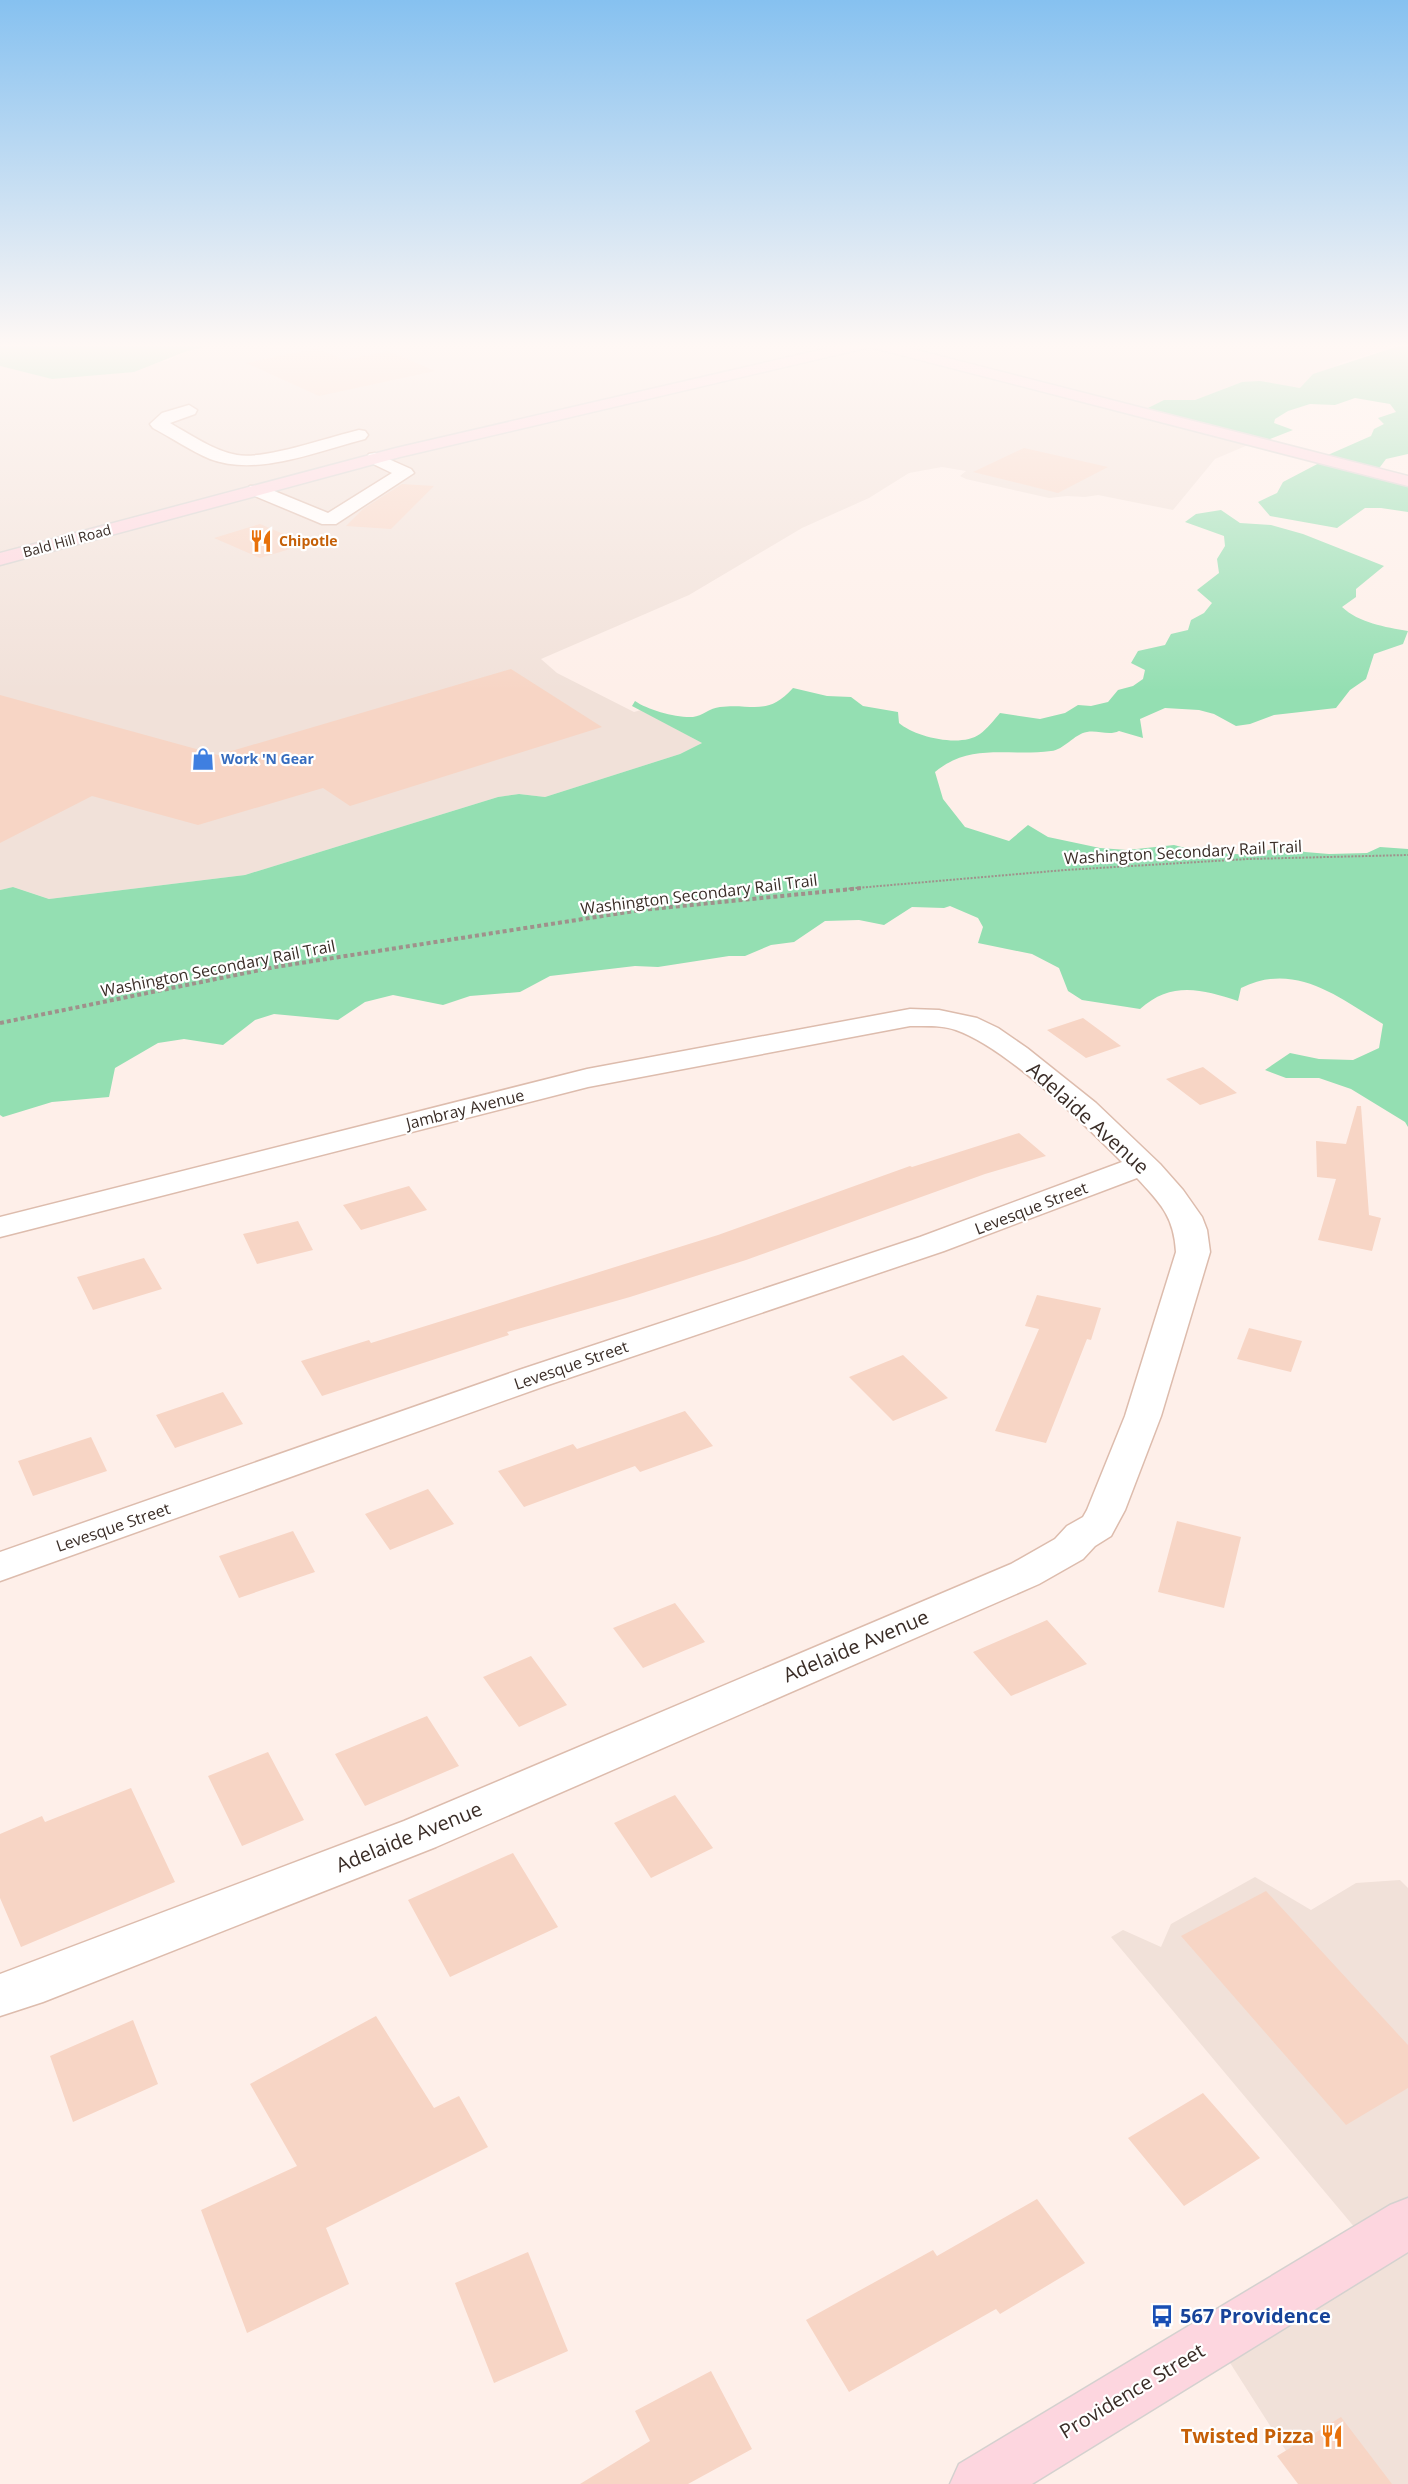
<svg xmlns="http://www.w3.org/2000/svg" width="1408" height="2484" viewBox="0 0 1408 2484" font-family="'Open Sans',sans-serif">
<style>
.built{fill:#f1e1d9}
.green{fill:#94dfb2}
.building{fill:#f7d5c5}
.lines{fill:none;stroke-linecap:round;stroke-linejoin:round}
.minor-casing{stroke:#ddbcad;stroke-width:3}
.major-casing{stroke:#d4d1cf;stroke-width:3}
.path-far1{stroke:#9f918b;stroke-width:2;stroke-dasharray:2 1.5;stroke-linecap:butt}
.path{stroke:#9f918b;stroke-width:4;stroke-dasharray:4 3;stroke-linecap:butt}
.minor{fill:#fff;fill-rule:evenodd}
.major{fill:#fdd6df;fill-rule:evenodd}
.labels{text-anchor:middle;stroke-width:4.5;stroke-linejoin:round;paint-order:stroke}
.far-street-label{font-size:14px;fill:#3a2d27;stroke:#fff}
.far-food-label{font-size:14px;font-weight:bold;fill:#c56008;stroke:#fff;text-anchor:start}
.far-shop-label{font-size:14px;font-weight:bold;fill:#366cbe;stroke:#fff;text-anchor:start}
.street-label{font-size:16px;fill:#3a2d27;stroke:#fff}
.near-street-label{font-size:20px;fill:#3a2d27;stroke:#fff}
.near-transit-label{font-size:20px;font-weight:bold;fill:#164399;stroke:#fff;text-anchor:start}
.near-food-label{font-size:20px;font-weight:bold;fill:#c56008;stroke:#fff;text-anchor:end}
</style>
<rect width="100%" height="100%" fill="#feefe9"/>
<!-- built -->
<path class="built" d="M223,343H248L277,348L304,343H363L403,347L420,343H1407L1341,363L1301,388L1242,382L1195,400H1173L1255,442L1215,459L1173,510L1098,495L1085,497L1067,496L1049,498L966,479L960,476L966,471L942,467L909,473L869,498L802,528L689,595L541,659L557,673L634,712L641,710L702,743L680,754L545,797L519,794L498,797L245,875L49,899L13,887L0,890V366L53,379L167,361L187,351Z
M1255,1877L1311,1910L1356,1883L1400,1880L1408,1888V2484H1318L1288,2454L1218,2344L1361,2235L1111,1937L1123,1930L1161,1947L1171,1924Z"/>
<!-- green -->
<path class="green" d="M0,343H223L187,351L134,372L52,379L0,366Z
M1408,343V454L1386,459L1377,471L1408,480V512L1381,508H1365L1337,528L1270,516L1258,502L1277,493L1283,482L1325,460L1321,458L1371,436L1374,429L1384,424L1378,418L1396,412L1390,404L1355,398L1335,405L1310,404L1288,411L1275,419L1274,423L1293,430L1260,443L1142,411L1164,400H1195L1242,382L1260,381L1300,388L1313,374Z
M1221,510L1240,523L1271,525L1303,534L1384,566L1356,589V597L1342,607C1359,623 1385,627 1408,631L1403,644L1374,654L1366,679L1350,690L1336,708L1274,715L1250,724L1236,726L1214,714L1199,710L1165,708L1140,719L1143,738L1119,731C1109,736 1098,730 1087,732C1074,734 1064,750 1051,751C1009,757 971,742 935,772L943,799L965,827L1009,841L1028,825L1048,837L1100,848L1127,850L1174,845L1201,852L1253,855L1282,846L1305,852L1329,854L1367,853L1380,847L1408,849V1127L1405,1122L1351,1089L1319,1078H1286L1265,1070L1290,1053L1319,1059L1353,1060L1379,1048L1383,1024C1338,997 1295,961 1241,988L1238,1001C1202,989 1171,981 1140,1009L1082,1000L1068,991L1059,968L1032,954L978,943L983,927L978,918L950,906L944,908L912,907L884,925L859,920L825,921L794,942L771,945L745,956H729L658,967L635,966L550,976L520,992L470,996L443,1005L393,995L365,1002L338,1020L274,1014L255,1020L223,1045L184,1039L158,1043L115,1068L109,1097L52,1102L3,1117L0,1115V890L13,887L49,899L245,875L498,797L519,794L545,797L680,754L702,743L632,706L635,701C648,710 676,718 693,717C702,716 710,708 720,707C752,703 767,717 793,688L827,696L851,697L863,706L898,712L899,723C915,737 961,748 980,734C987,729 994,720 1000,713L1040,719L1065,713L1078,705L1091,706L1108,702L1118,690L1133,686L1143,679L1145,670L1131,663L1138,651L1165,645L1171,634L1188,630L1191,620L1204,613L1212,603L1197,590L1219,573L1217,559L1225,546L1224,536L1185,522L1196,514Z"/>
<!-- building -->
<path class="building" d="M317,348L344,360L388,351L435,371L319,396L246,363Z
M1024,448L1108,467L1058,493L973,472Z
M402,484L434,486L391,529L346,526L363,509Z
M260,524L307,544L260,558L214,538Z
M511,669L602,727L350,806L323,788L198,825L92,796L0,843V695L218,755Z
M1083,1018L1121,1046L1086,1058L1047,1030Z
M1203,1067L1237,1093L1200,1105L1166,1079Z
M1357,1106H1361L1369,1215L1381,1218L1372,1251L1318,1240L1336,1179L1317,1177L1316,1141L1346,1144Z
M1019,1133L1046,1156L985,1174L746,1260L630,1297L507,1332L509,1335L322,1396L301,1361L369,1340L371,1343L718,1235L910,1166L912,1167Z
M409,1186L427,1210L361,1230L343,1205Z
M298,1221L313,1250L257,1264L243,1234Z
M144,1258L162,1289L93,1310L77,1277Z
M1037,1295L1101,1308L1091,1340L1087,1339L1046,1443L995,1431L1039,1329L1025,1326Z
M1249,1328L1302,1341L1291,1372L1237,1359Z
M903,1355L948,1398L893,1421L849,1377Z
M223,1392L243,1424L175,1448L156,1415Z
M685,1411L713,1446L640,1472L635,1466L524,1507L498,1471L573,1444L577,1449Z
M91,1437L107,1471L33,1496L18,1461Z
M428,1489L454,1524L390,1550L365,1514Z
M1177,1521L1241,1537L1224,1608L1158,1592Z
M293,1531L315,1572L239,1598L219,1556Z
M675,1603L705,1642L643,1668L613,1628Z
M1047,1620L1087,1664L1011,1696L973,1652Z
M531,1656L567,1705L519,1727L483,1677Z
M427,1716L459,1766L365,1806L335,1754Z
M268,1752L304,1820L242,1846L208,1776Z
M131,1788L175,1882L21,1947L0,1898V1834L42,1816L45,1822Z
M675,1795L713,1848L651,1878L614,1823Z
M513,1853L558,1927L450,1977L408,1900Z
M1266,1891L1408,2045V2088L1346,2125L1181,1936Z
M376,2016L434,2108L459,2096L488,2147L326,2228L349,2284L247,2333L201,2210L297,2166L250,2084Z
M133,2020L158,2084L73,2122L50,2056Z
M1203,2093L1260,2158L1184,2206L1128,2138Z
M1037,2199L1085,2263L1000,2314L996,2309L849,2392L806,2320L933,2250L937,2256Z
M528,2252L568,2351L494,2383L455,2283Z
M711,2371L752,2449L688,2484H580L650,2441L635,2411Z
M1341,2417L1392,2484H1298L1277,2456Z"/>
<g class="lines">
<!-- minor casing -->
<g class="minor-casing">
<path id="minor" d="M189,405L197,410L195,414L170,423C191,435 214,451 237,455C265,460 329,437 359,430L365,431L368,435L365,439C317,451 258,477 210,459C191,451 172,438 153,428L150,424L162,413Z
M375,453L411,469L414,473L336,524H322L250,494L247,490L250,486H262L328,513L392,473L369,462L366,458L369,454Z
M910,1009L939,1010L977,1018L998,1028L1027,1048L1096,1103L1160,1164L1183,1190L1202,1217L1207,1230L1210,1252L1161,1416L1125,1510L1111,1536L1095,1546L1083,1559L1039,1584L436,1847L43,2002L0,2016V1974L404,1821L1011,1564L1055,1539L1067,1526L1083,1517L1087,1510L1125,1416L1176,1252C1174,1216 1160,1203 1137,1178L944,1251L545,1386L0,1581V1552L519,1370L920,1237L1122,1162C1083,1123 1007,1048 956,1030C942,1025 925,1026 910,1026L588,1087L0,1237V1217L587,1069Z"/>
</g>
<!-- major casing -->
<g class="major-casing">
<path id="major" d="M850,343H889L1408,476V486L870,347L400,457L0,565V553L396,448Z
M1408,2198V2252L1032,2484H950L959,2464L1390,2205Z"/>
</g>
<!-- path-far1 -->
<path class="path-far1" d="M845,889L1065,870L1248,859L1408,855"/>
<!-- path -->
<path class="path" d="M0,1023L275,967L641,910L862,888"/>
<!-- minor -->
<use href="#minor" class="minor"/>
<!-- major -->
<use href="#major" class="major"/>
</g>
<!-- sky -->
<linearGradient id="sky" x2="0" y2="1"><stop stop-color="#86c1f0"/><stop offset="0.5" stop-color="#fff8f5"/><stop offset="1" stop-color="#fff8f5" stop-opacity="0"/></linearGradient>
<rect width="1408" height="691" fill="url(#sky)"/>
<!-- icons -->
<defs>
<g id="restaurant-bare" transform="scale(1.8)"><path d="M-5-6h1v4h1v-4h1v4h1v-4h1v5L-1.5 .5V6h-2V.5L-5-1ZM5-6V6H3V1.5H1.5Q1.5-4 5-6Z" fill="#e8710a" stroke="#fff" stroke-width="2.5" paint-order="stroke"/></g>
<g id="shop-bare" transform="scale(1.8)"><path d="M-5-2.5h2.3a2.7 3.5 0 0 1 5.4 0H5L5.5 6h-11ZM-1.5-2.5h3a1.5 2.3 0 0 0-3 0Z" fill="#3f7fe0" stroke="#fff" stroke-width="2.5" paint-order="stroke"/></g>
<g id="bus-bare" transform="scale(1.8)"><path d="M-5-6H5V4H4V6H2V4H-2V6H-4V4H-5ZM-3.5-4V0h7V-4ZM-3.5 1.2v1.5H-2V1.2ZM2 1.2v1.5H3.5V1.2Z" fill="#1a4fb4" stroke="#fff" stroke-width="2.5" paint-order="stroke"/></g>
</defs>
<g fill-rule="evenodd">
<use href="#restaurant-bare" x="261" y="541"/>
<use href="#shop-bare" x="203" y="759"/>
<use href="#bus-bare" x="1162" y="2316"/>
<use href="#restaurant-bare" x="1332" y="2436"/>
</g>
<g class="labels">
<!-- far-street labels -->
<g class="far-street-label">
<text transform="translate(67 541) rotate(-15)" y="5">Bald Hill Road</text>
</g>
<!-- far-food labels -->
<g class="far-food-label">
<text x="279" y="546">Chipotle</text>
</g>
<!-- far-shop labels -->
<g class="far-shop-label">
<text x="221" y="764">Work 'N Gear</text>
</g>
<!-- street labels -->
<g class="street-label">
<text transform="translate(1183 852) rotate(-3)" y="6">Washington Secondary Rail Trail</text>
<text transform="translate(699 894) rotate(-7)" y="6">Washington Secondary Rail Trail</text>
<text transform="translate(218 968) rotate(-11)" y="6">Washington Secondary Rail Trail</text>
<text transform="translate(465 1109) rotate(-14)" y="6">Jambray Avenue</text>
<text transform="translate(1031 1208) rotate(-21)" y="6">Levesque Street</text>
<text transform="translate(571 1365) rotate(-19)" y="6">Levesque Street</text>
<text transform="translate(113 1527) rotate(-19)" y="6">Levesque Street</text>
</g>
<!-- near-street labels -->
<g class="near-street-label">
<text transform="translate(1088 1118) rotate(42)" y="7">Adelaide Avenue</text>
<text transform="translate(856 1646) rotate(-23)" y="7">Adelaide Avenue</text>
<text transform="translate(409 1837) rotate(-22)" y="7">Adelaide Avenue</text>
<text transform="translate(1132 2391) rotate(-31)" y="7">Providence Street</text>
</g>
<!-- near-transit labels -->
<g class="near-transit-label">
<text x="1180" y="2323">567 Providence</text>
</g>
<!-- near-food labels -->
<g class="near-food-label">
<text x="1314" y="2443">Twisted Pizza</text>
</g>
</g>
</svg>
